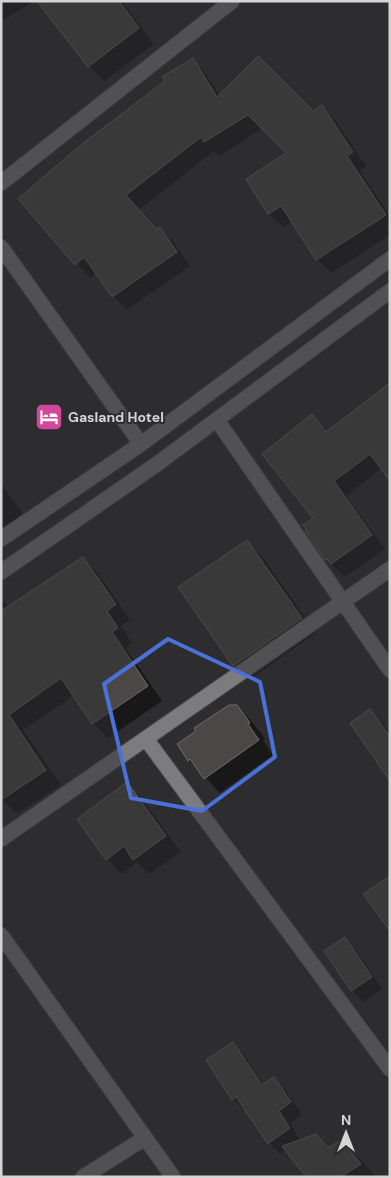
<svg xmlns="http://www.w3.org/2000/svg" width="391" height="1178" viewBox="0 0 391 1178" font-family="'DM Sans',sans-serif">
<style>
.shadow{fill:#0007}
.building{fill:#4b4747;stroke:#706c6c}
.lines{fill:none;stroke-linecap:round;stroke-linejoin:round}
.street-casing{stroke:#4b4b4d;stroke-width:17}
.secondary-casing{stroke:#4b4b4d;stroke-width:17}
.street{stroke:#7c7c7f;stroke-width:15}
.secondary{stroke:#7c7c7f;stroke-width:15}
.marked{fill:none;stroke:#4b70d8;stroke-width:4;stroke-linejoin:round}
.labels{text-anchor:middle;stroke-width:4;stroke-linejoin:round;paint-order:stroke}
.poi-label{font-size:14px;font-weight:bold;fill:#d5d5d6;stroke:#2d2d30;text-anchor:start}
</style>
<rect width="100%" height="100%" fill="#2d2d30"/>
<!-- shadow -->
<path class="shadow" d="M1,1H34L1,22Z
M38,1H121L154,44L104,81L89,66Z
M192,60L206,74L220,96L313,113L322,107L336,121L366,166L360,171L390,216V235L331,273L317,259L292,221L283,227L269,214L247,180L288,153L263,128L219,156L214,151L139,210L157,230L160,228L174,242L190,266L127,310L113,296L96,273L90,278L20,199Z
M390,384L382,468L346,496L385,549L345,577L326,559L315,518L312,416L328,432Z
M1,483L25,517L1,532Z
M246,541L262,556L316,633L249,680L234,665Z
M83,558L98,573L130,620L121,626L132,643L126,648L162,701L108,738L93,723L74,695L23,730L61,785L17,814L1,798V602L3,601L9,608Z
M237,706L252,722L265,738L263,740L273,755L220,793L189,760Z
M370,710L381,722L390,734V779Z
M127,784L142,799L181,852L149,874L137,862L122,874L107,859Z
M344,939L356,950L382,989L363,1002L352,990Z
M233,1044L244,1055L264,1085L274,1079L285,1090L302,1114L290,1123L301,1141L316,1136L329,1148L341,1142L365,1164L375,1177H307L287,1149L280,1154L269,1143L246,1109L244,1110L233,1099Z"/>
<!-- building -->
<path class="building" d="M37,1H119L139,28L88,67Z
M258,56L313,111L322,105L353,152L347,156L386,215L316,260L281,206L268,214L246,179L286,153L248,115L204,142L201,137L126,195L156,229L160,227L177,252L112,297L84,257L75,265L18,199L82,144L165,81L162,77L193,58L217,97Z
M390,383V481L370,454L334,481L372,535L331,564L327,559L325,560L305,530L306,529L303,525L313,518L262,454L312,414L326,432Z
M247,540L302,618L233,666L178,587Z
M83,557L116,604L107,611L118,628L112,632L148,686L92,724L61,678L9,715L46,770L1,800V611Z
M229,705H237L250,723L248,724L259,740L204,779L190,759L188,761L177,744L196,731L194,728Z
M370,709L390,737V781L350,723Z
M127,782L166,836L133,860L124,846L106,860L77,819Z
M390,876V931L363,894Z
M345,937L372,977L351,991L324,951Z
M233,1042L262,1085L274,1077L291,1102L279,1111L290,1128L268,1144L236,1097L232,1100L206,1060Z
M316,1134L328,1148L341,1140L361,1164L341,1177H306L282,1146Z"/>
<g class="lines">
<!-- street casing -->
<g class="street-casing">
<path id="street" d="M1,183L232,1
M1,247L141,444
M217,420L390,670
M146,739L390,1069
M1,839L390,569
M1,935L173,1177
M83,1177L145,1138"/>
</g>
<!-- secondary casing -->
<g class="secondary-casing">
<path id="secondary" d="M1,539L141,444L390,259
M1,572L157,464L390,291"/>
</g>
<!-- street -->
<use href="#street" class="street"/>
<!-- secondary -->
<use href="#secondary" class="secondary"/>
</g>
<!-- marked area -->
<path d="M0 0H391V1178H0ZM168,639L260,682L275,757L202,811L131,798L104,684Z" fill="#2d2d30" fill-opacity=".55" fill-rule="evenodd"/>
<path class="marked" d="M168,639L260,682L275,757L202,811L131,798L104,684Z"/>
<!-- icons -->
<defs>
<g id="hotel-square" transform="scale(1.4375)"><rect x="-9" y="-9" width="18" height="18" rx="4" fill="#d1479c" stroke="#2d2d30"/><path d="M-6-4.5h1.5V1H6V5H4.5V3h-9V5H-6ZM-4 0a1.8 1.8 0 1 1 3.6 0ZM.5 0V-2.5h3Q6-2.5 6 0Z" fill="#fff"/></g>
</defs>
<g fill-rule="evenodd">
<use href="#hotel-square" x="49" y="417"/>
</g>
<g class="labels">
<!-- poi labels -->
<g class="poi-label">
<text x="68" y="422">Gasland Hotel</text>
</g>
</g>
<!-- border -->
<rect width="391" height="1178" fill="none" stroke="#d5d5d6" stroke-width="5"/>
<!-- north arrow -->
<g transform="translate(346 1133)" stroke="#2d2d30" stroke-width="4" paint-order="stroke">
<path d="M0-4L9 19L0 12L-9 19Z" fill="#d5d5d6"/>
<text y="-8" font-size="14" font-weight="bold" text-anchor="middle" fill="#d5d5d6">N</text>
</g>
</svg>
